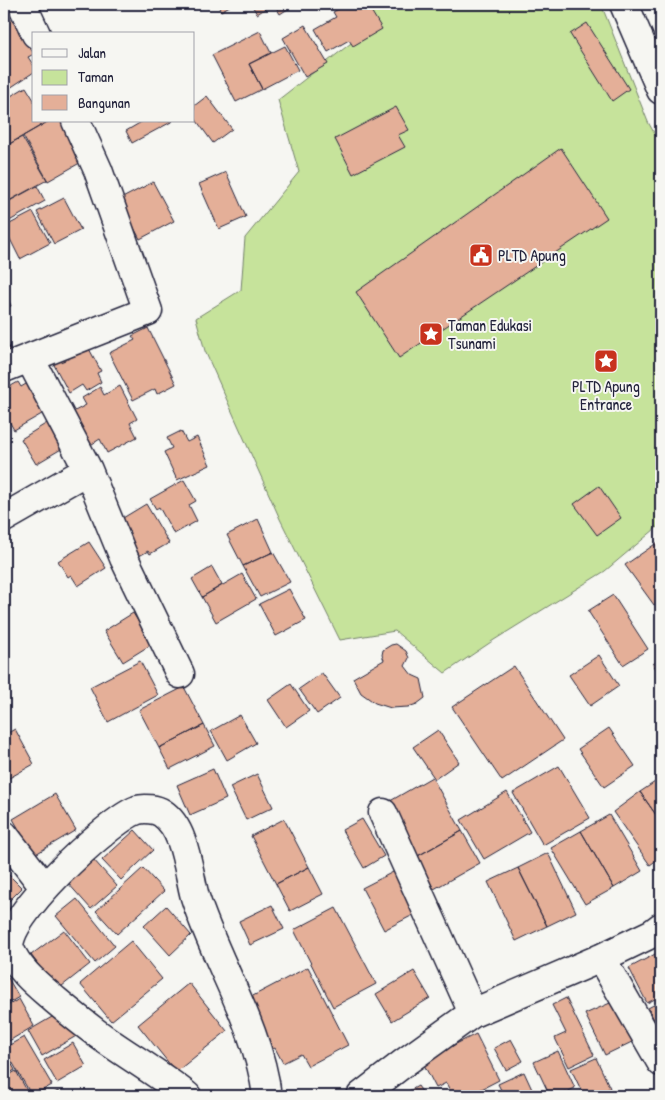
<svg xmlns="http://www.w3.org/2000/svg" width="665" height="1100" viewBox="0 0 665 1100" font-family="'Patrick Hand',sans-serif">
<style>
.green{fill:#c6e39b;stroke:#74826b}
.building{fill:#e4af98;stroke:#22223b}
.lines{fill:none;stroke-linecap:round;stroke-linejoin:round}
.street-casing{stroke:#22223b;stroke-width:31}
.street{stroke:#f6f6f2;stroke-width:28}
.labels{text-anchor:middle;stroke-width:4;stroke-linejoin:round;paint-order:stroke}
.poi-label{font-size:16px;fill:#22223b;stroke:#f6f6f2;text-anchor:start}
</style>
<rect width="100%" height="100%" fill="#f6f6f2"/>
<filter id="ink" filterUnits="userSpaceOnUse"><feTurbulence type="fractalNoise" baseFrequency=".02" numOctaves="2"/><feDisplacementMap in="SourceGraphic" scale="10" xChannelSelector="R" yChannelSelector="G"/><feConvolveMatrix kernelMatrix="1 2 1 2 8 2 1 2 1" color-interpolation-filters="sRGB"/></filter>
<g filter="url(#ink)">
<!-- green -->
<path class="green" d="M360,4H601L648,122L661,145V524L605,571L494,640L445,673L395,631L340,640L280,519L205,351L196,318L241,290L245,238L299,172L278,100L373,26Z"/>
<!-- building -->
<path class="building" d="M217,4H233L221,11Z
M251,4H273L257,14Z
M274,4H293L294,5L280,14Z
M348,4H367L382,29L353,46L349,40L328,52L315,29L336,17L333,12Z
M4,6L11,19L4,23Z
M11,19L34,54L28,57L34,66V72L4,92V23Z
M587,23L629,89L612,101L570,34Z
M305,25L328,64L305,77L283,38Z
M260,31L271,53L249,64L262,89L236,102L212,55Z
M285,46L298,70L262,89L249,64Z
M26,87L34,100V121H49L4,147V100Z
M207,96L232,129L213,143L194,117V106Z
M396,107L409,130L398,135L405,147L353,174L335,139Z
M49,121H62L85,160L48,181L23,136Z
M143,121H173L132,143L126,131Z
M22,137L47,180L5,203L4,201V147Z
M561,148L607,218L399,358L356,292Z
M226,172L246,217L219,229L199,184Z
M153,182L174,221L140,239L132,224L111,204Z
M37,186L45,201L4,224V204Z
M64,198L81,230L54,244L37,212Z
M33,212L50,243L20,259L4,227Z
M4,289L11,306L4,309Z
M148,328L176,384L157,394L155,389L133,400L109,353L135,340L132,336Z
M4,335L11,351L4,355Z
M87,345L101,371L97,373L101,382L86,391L82,385L69,393L53,363Z
M31,381L54,407L14,430L4,412V390L18,382L21,387Z
M120,386L137,419L130,423L137,437L107,453L100,439L89,446L71,413L86,405L82,398L100,387L104,395Z
M52,420L68,445L36,464L21,439Z
M181,431L187,442L197,437L210,465L177,480L164,452L172,448L167,438Z
M184,480L196,501L189,505L197,521L174,534L159,507L156,509L150,499Z
M599,486L621,518L597,535L574,504Z
M146,504L169,543L150,554L148,551L134,559L113,524Z
M258,519L273,552L243,566L227,535Z
M661,540V600L654,605L625,565Z
M89,542L106,568L78,586L71,575L68,577L58,561Z
M273,552L290,582L260,597L243,566Z
M212,567L222,585L202,597L192,579Z
M242,574L256,599L216,622L202,597Z
M289,589L306,620L276,636L259,604Z
M613,595L648,649L623,665L588,611Z
M133,613L152,644L123,662L104,631Z
M396,644L406,651L409,658L405,666L412,675L421,679L425,698L417,704L408,707L391,708L375,703L361,693L353,678L384,660L382,655L383,650L391,645Z
M599,655L619,686L590,706L569,675Z
M661,659V677L653,664Z
M140,661L158,695L108,722L90,687Z
M514,666L563,740L502,781L452,707Z
M322,673L340,698L317,714L299,689Z
M291,684L309,711L286,727L268,700Z
M184,687L204,725L159,748L139,710Z
M240,715L256,743L227,760L211,731Z
M204,725L215,746L170,769L159,748Z
M609,728L635,766L604,787L578,749Z
M15,729L34,764L4,781V735Z
M438,730L459,762L435,779L413,747Z
M559,766L590,818L543,845L513,793Z
M213,769L226,799L190,815L177,785Z
M257,774L273,807L246,820L230,787Z
M432,777L462,831L416,857L385,804Z
M661,778V822L640,792Z
M507,792L530,832L484,859L461,820Z
M640,792L661,822V857L650,865L613,812Z
M55,794L76,830L34,855L13,819Z
M609,815L642,871L614,888L581,831Z
M284,819L309,867L276,884L251,836Z
M362,819L384,856L364,868L342,830Z
M135,830L153,850L121,880L102,860Z
M462,831L480,863L434,889L416,857Z
M581,831L614,888L585,904L551,848Z
M548,853L576,912L547,926L518,868Z
M93,859L117,886L91,909L67,882Z
M309,867L323,894L290,911L276,884Z
M143,868L164,891L117,934L96,911Z
M518,868L547,926L516,941L488,882Z
M4,870L22,888L4,906Z
M395,871L417,913L384,930L362,888Z
M77,899L115,946L95,963L56,916Z
M272,905L284,929L250,945L239,921Z
M166,906L191,935L170,955L144,926Z
M336,908L376,984L333,1007L294,930Z
M64,930L90,964L57,990L31,955Z
M131,941L162,979L111,1021L80,984Z
M659,952L661,957V996L647,1003L629,968Z
M308,967L348,1045L308,1066L301,1054L283,1063L275,1048L267,1052L255,1028L263,1024L249,998Z
M4,971L19,997L4,1006Z
M414,971L430,998L392,1021L376,994Z
M189,983L227,1031L176,1072L138,1025Z
M566,998L594,1055L569,1067L555,1038L566,1033L552,1005Z
M19,999L34,1026L4,1044V1008Z
M617,1000L636,1040L605,1055L585,1014Z
M661,1001V1033L648,1008Z
M64,1010L78,1035L42,1056L28,1031Z
M476,1034L499,1080L468,1096H453L446,1083L436,1088L422,1061Z
M24,1037L52,1085L32,1096L4,1048Z
M511,1039L523,1061L506,1070L494,1048Z
M73,1043L86,1066L57,1083L44,1060Z
M4,1051L15,1070L4,1076Z
M558,1051L575,1088L558,1096H550L534,1062Z
M596,1058L610,1088L594,1096H584L571,1069Z
M16,1071L30,1096H4V1078Z
M524,1072L535,1096H504L498,1084Z
M418,1086L425,1096H400Z
M58,1091L61,1096H49Z"/>
<g class="lines">
<!-- street casing -->
<g class="street-casing">
<path id="street" d="M22,4L36,34
M624,4L661,90
M30,359L88,470L124,558L180,674
M4,368L148,311L98,170L76,121
M4,518L88,470
M383,813L473,1013
M4,835L44,887
M601,958L661,1062
M187,1096C162,1076 135,1060 109,1042C90,1029 73,1015 55,1000C39,986 18,970 10,949C0,921 109,820 137,810C144,808 156,809 162,813C186,829 188,872 195,897C216,963 259,1027 267,1096
M361,1096L405,1062L473,1013L601,958L653,933L661,927"/>
</g>
<!-- street -->
<use href="#street" class="street"/>
</g>
</g>
<!-- icons -->
<defs>
<g id="civic-square" transform="scale(1.25)"><rect x="-9" y="-9" width="18" height="18" rx="4" fill="#c8321e" stroke="#f6f6f2"/><path d="M-.6-6.5H3V-4.5H.6V-3L4-1V1h2V6H-6V1h2V-1L-.6-3ZM-1.2 2.5V6h2.4V2.5Z" fill="#fff"/></g>
<g id="sight-square" transform="scale(1.25)"><rect x="-9" y="-9" width="18" height="18" rx="4" fill="#c8321e" stroke="#f6f6f2"/><path d="M0-6L1.8-2.2L6-1.7L2.9 1.2L3.7 5.4L0 3.3L-3.7 5.4L-2.9 1.2L-6-1.7L-1.8-2.2Z" fill="#fff"/></g>
</defs>
<g fill-rule="evenodd">
<use href="#civic-square" x="481" y="255"/>
<use href="#sight-square" x="431" y="334"/>
<use href="#sight-square" x="606" y="361"/>
</g>
<g class="labels">
<!-- poi labels -->
<g class="poi-label">
<text x="498" y="261">PLTD Apung</text>
<text x="448" y="331">Taman Edukasi<tspan x="448" dy="18">Tsunami</tspan></text>
<text x="606" y="392" text-anchor="middle">PLTD Apung<tspan x="606" dy="18">Entrance</tspan></text>
</g>
</g>
<!-- margin -->
<rect width="665" height="1100" fill="none" stroke="#f6f6f2" stroke-width="20"/>
<rect x="10" y="10" width="645" height="1080" fill="none" stroke="#22223b" stroke-width="2" filter="url(#ink)"/>
<!-- legend -->
<rect x="32" y="32" width="162" height="90" fill="#f6f6f2" stroke="#a1a1a9"/>
<rect x="42" y="49" width="25" height="8" fill="#f6f6f2" stroke="#a1a1a9"/>
<text x="78" y="58" font-size="15" fill="#22223b">Jalan</text>
<rect x="42" y="70" width="25" height="15" fill="#c6e39b" stroke="#a1a1a9"/>
<text x="78" y="82" font-size="15" fill="#22223b">Taman</text>
<rect x="42" y="95" width="25" height="15" fill="#e4af98" stroke="#a1a1a9"/>
<text x="78" y="108" font-size="15" fill="#22223b">Bangunan</text>
</svg>
